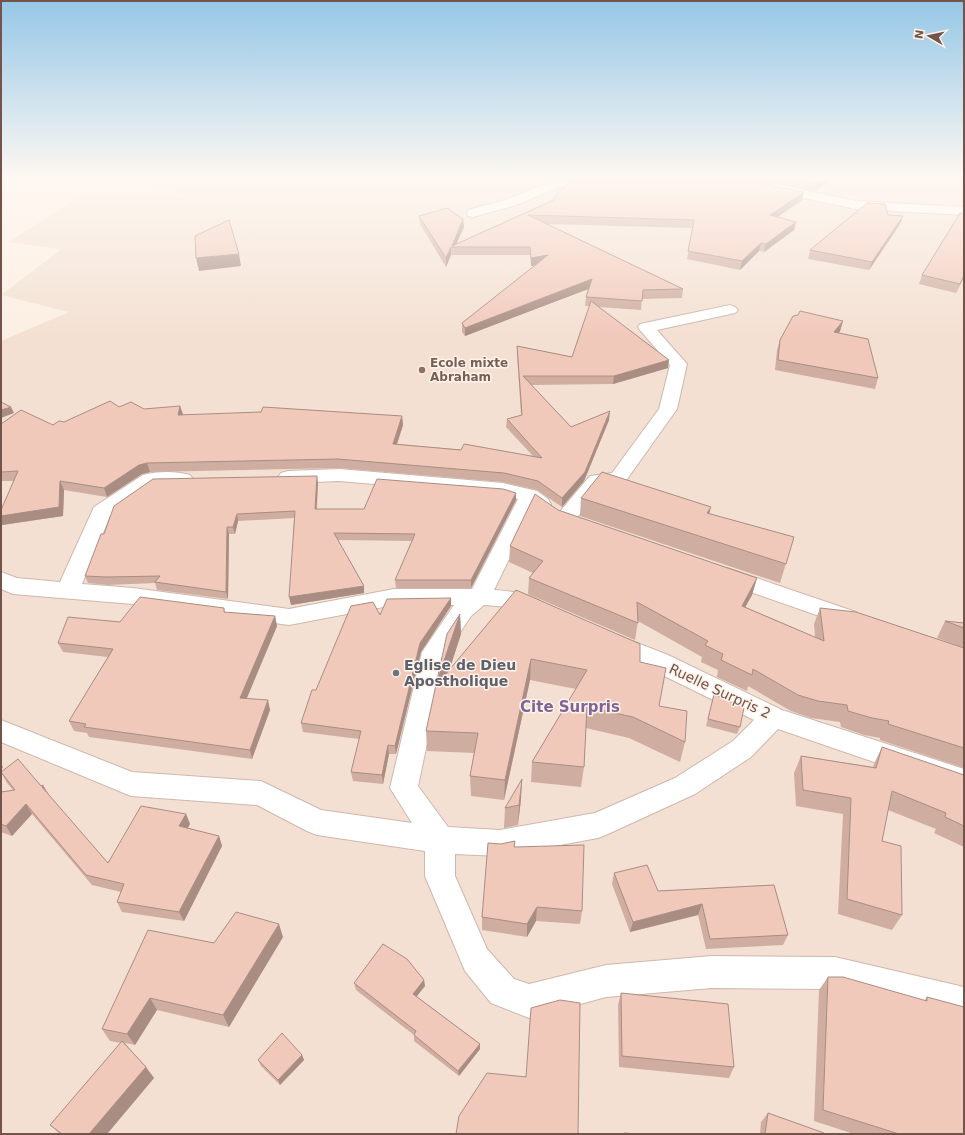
<svg xmlns="http://www.w3.org/2000/svg" width="965" height="1135" viewBox="0 0 965 1135" font-family="'DejaVu Sans',sans-serif">
<style>
.residential{fill:#f3e0d2}
.lines{fill:none;stroke-linecap:round;stroke-linejoin:round}
.minor-casing{stroke:#cfb7ad;stroke-width:2}
.minor{fill:#fff;fill-rule:evenodd}
.wall{fill:#cfada1}
.shaded-wall{fill:#a98d83}
.building{fill:#f1c9bb;stroke:#a98d83}
.education-dot{fill:#8d6e63;stroke:#fff3e9;stroke-width:1.5}
.worship-dot{fill:#6b7280;stroke:#fff3e9;stroke-width:1.5}
.labels{text-anchor:middle;stroke-width:3;stroke-linejoin:round;paint-order:stroke}
.far-education-label{font-size:12px;font-weight:bold;fill:#785e54;stroke:#fff3e9;text-anchor:start}
.worship-label{font-size:14px;font-weight:bold;fill:#5b616d;stroke:#fff3e9;text-anchor:start}
.street-label{font-size:14px;fill:#74534a;stroke:#fff3e9}
.neighbourhood-label{font-size:15px;font-weight:bold;fill:#7f6597;stroke:#fff3e9}
</style>
<rect width="100%" height="100%" fill="#fcefe3"/>
<!-- residential -->
<path class="residential" d="M130,177H964V1134H1V341L69,312L1,295L62,249L8,242L83,195L191,197Z"/>
<g class="lines">
<!-- minor casing -->
<g class="minor-casing">
<path id="minor" d="M563,177H580L578,180L516,205L473,217L468,216L467,213L468,210L508,199Z
M774,184L856,201L964,207V215L856,209L770,191L768,188L770,185Z
M730,305L735,307L738,310L735,313L657,330L687,364L677,409L625,482L603,485L571,525L564,527L557,525L554,520L557,515L590,476L612,473L659,409L670,365L640,330L638,327L640,324Z
M339,469L503,483L537,491L548,499L551,504L548,509L541,510L534,508L494,590C511,591 540,594 549,610L545,616L537,618L510,607L484,605L471,616L446,654L418,786L448,827L500,830L595,813L675,778L733,741L754,720L650,669L604,648L600,642L604,636L612,633L668,655L782,710L964,769V793L778,729L751,757L695,794L608,834L598,838L500,856L455,854V876L487,949L514,979L529,984L606,965L712,956L835,957L964,987V1021L835,989L712,988L606,997L529,1018L491,1003L465,971L425,876V851L317,835L307,831L257,805L131,796L1,742V720L132,772L261,781L321,810L412,823L390,788L422,652L454,605H394L289,625L133,604L13,594L1,589V572L17,578L60,582L94,507L143,475C157,471 176,471 190,475L193,479L190,483L183,485H154L110,516L82,584L133,588L289,609L394,589H472L518,499L503,495L339,481L288,483L281,481L278,477L281,473L288,471Z
M727,568L856,612L860,618L856,624L848,626L719,581L716,576L719,571Z"/>
</g>
<!-- minor -->
<use href="#minor" class="minor"/>
</g>
<!-- wall -->
<path class="wall" d="M573,177H836L815,191L757,180L753,181L754,182L802,200L777,217L796,222L794,230L764,252L759,251L740,270L687,259L693,228L545,224L683,289L682,298L642,299L641,310L599,307L668,368L613,384L531,385L571,427L609,420L584,481L562,507L537,490L503,482L339,468L150,472L142,474L107,497L64,490L63,516L2,525L1,523V510L14,481H1V424L53,425L119,407L144,409L183,415L402,416L403,425L397,444L533,456L506,427L507,419L521,415L517,354V346L572,357L590,306H585L586,297L588,289L465,336L462,332V323L534,266H531L530,255H451L446,267L420,224L419,216L463,219L464,227L456,244L553,200V199Z
M964,214V277L956,293L919,284L922,275Z
M888,215L903,216L900,224L869,270L808,259L810,250Z
M843,321L840,331L839,333L878,378L875,389L775,370L777,350L780,340Z
M318,483L317,509H364L516,493V500L471,588H396L395,580L412,541L338,540L364,593L291,605L294,518L238,521L235,534H229L228,599L157,590L155,583L108,585L88,583L85,576L104,534Z
M581,498L709,514L794,537L780,583L580,516Z
M558,510L757,578L752,595L745,607L815,637L814,624L820,608L964,648V768L880,740V738L864,735L841,727L840,722L811,718L791,711L748,686L747,691L717,677L718,670L701,662L702,657L638,621L635,640L528,594L529,578L533,573L509,562L510,546Z
M516,590L640,662L659,706L685,742L680,762L629,738L586,728L584,767L581,787L531,782L532,762L576,689L530,680L504,800L471,796L470,776L474,753L427,751L426,731L460,614L461,634L449,671Z
M451,598V606L421,652L396,754H389L383,784L353,781L351,772L359,739L303,732L301,723L316,690L380,615Z
M224,608L225,612L275,616L277,626L247,698L270,710L252,759L89,737L87,733L74,731L69,721L108,657L63,652L58,643L120,622Z
M945,621L964,623V648L937,638Z
M714,694L740,727L737,734L706,726Z
M882,747L964,775V847L934,833L936,829L888,810L882,841L902,915L892,930L838,914L843,814L796,806L794,773L801,756L873,767L874,764Z
M1,772L48,795L108,863L186,814L190,824L188,828L219,836L222,846L184,921L122,912L117,902L121,892L92,885L32,814L12,836L1,832V792L13,790L7,783Z
M521,799L518,825L504,828L505,808Z
M515,841L514,847L582,911L580,924L536,921L527,937L482,930V917L501,844Z
M614,873L658,891L774,885L788,935L783,945L706,949L698,915L630,932L612,884Z
M283,937L229,1027L157,1010L135,1045L125,1043L154,1078L107,1134H60L50,1125L121,1043L110,1041L102,1029L214,943Z
M828,977L924,1001L927,997L964,1134H854L814,1121L819,990Z
M424,980L425,986L416,996L480,1044V1049L459,1076L414,1041V1035L356,990L354,983Z
M621,993L734,1067L729,1078L619,1067L618,1005Z
M302,1055L304,1060L280,1085L261,1066L258,1060Z
M768,1113L824,1134H760L761,1122Z"/>
<!-- shaded-wall -->
<path class="shaded-wall" d="M752,177H758L757,180L752,181L750,186Z
M826,177H836L815,191L817,184Z
M804,192L802,200L769,223L770,215Z
M903,216L900,224L869,270L872,262Z
M463,219L464,227L455,247L452,246Z
M796,222L794,230L764,252L766,244Z
M761,243L759,251L740,270L742,261Z
M451,247V255L446,267V258Z
M239,254L241,266L199,271L196,258Z
M548,255L547,263L531,266V258Z
M964,275V277L956,293Z
M592,279L591,288L465,336V328Z
M843,321L840,331L831,342L834,332Z
M669,360L668,368L613,384L614,376Z
M180,406L183,414L181,423L178,415Z
M11,407L14,413L1,418V410Z
M610,411L609,420L584,481L562,507V498Z
M402,416L403,425L394,453L393,444Z
M147,463L150,472L142,474L107,497L104,488L139,465Z
M317,476L318,483L316,516L315,509Z
M60,481L64,490L63,516L2,525L1,523V516Z
M516,493V500L471,588V580Z
M711,507L706,526L707,513Z
M237,514L238,521L235,534L233,527Z
M227,527L229,534L228,599L226,592Z
M757,578L752,595L737,622L742,606Z
M364,586V593L291,605L289,597Z
M451,598V606L421,652L396,754L395,746L420,643Z
M460,614L461,634L437,708L435,687Z
M275,616L277,626L243,707L240,698Z
M531,659L530,680L504,800L505,780Z
M268,700L270,710L252,759L250,750Z
M388,745L389,754L383,784L382,775Z
M1,764L3,767L1,770Z
M522,779L521,799L518,825L519,805Z
M43,785L49,795L42,787Z
M26,804L32,814L12,836L6,826Z
M186,814L190,824L183,836L179,826Z
M219,836L222,846L184,921L179,912Z
M702,904L698,915L630,932L633,922Z
M537,907L536,921L527,937V924Z
M279,924L283,937L229,1027L223,1015Z
M424,980L425,986L414,1000L413,994Z
M150,998L157,1010L135,1045L127,1034Z
M480,1044V1049L459,1076L458,1071Z
M302,1055L304,1060L280,1085L278,1080Z
M146,1067L154,1078L107,1134H89Z"/>
<!-- building -->
<path class="building" d="M573,177H601L605,178L604,177H752L751,178L754,182L804,192L770,215L796,222L766,244L761,243L742,261L688,251L694,220L528,215L683,289L643,290L642,301L586,297L592,279L465,328L462,323L548,255L531,258L530,247H451L446,258L419,216L447,208L463,219L452,246L554,200L553,199Z
M784,177H826L817,184Z
M867,203L885,204L888,215L903,216L872,262L810,250Z
M960,213L964,214V275L960,284L922,275Z
M229,220L239,254L196,258L195,236Z
M591,301L669,360L614,376H523L571,427L610,411L585,472L562,498L538,481L504,473L338,459L147,463L139,465L104,488L60,481L59,507L1,516V510L18,471L1,472V424L21,410L53,425L59,421L64,422L110,401L119,407L131,402L144,409L180,406L178,415L261,412L263,407L402,416L393,444L461,450L464,444L542,458L507,419L522,415L517,346L572,357Z
M800,311L843,321L834,332L868,339L878,378L778,360L780,340L793,316L798,315Z
M1,402L11,407L1,410Z
M602,472L711,507L707,513L794,537L786,564L581,498Z
M317,476L315,509H364L377,479L503,489L516,493L471,580H395L415,534L334,533L364,586L289,597L295,511L237,514L233,527H227L226,592L155,582L160,576L106,577L85,576L101,534H104L114,506L153,479Z
M535,494L558,510L757,578L742,606L824,641L820,608L856,612L964,648V748L888,724L889,721L872,718L848,711L847,705L818,701L798,695L753,669L752,675L721,660L723,654L705,645L708,641L637,602L638,623L529,578L543,561L510,546Z
M516,590L640,644V662L666,668L659,706L687,711L685,742L633,717L587,707L584,767L532,762L587,670L531,659L505,780L470,776L478,733L426,731L447,634L460,614L435,687Z
M140,597L224,608V612L275,616L240,698L268,700L250,750L84,727L86,724L69,721L113,649L58,643L68,617L120,622Z
M451,598L420,643L395,746L388,745L382,775L351,772L361,731L301,723L312,690H316L351,606L373,602L380,615L387,599Z
M945,621L964,623V628Z
M714,694L744,708L740,727L708,719Z
M882,747L964,775V826L945,817L946,813L892,791L882,841L901,846L902,915L847,899L851,798L803,790L801,756L876,768Z
M18,759L41,786L43,785L42,787L108,863L141,806L186,814L179,826L219,836L179,912L117,902L124,884L86,875L26,804L6,826L1,824V792L15,790L1,772Z
M522,779L519,805L505,808Z
M515,841L514,847L584,845L582,911L537,907L527,924L482,917L488,843L501,844Z
M647,865L658,891L774,885L788,935L710,939L702,904L633,922L614,873Z
M236,912L279,924L223,1015L150,998L127,1034L102,1029L148,930L214,943Z
M383,944L407,959L424,980L413,994L480,1044L458,1071L414,1035L416,1031L354,983Z
M828,977H843L927,1001V997L964,1007V1134H899L823,1110Z
M621,993L728,1004L734,1067L622,1056Z
M560,1000L580,1003L578,1134H456L459,1116L487,1073L526,1077L531,1008Z
M282,1033L302,1055L278,1080L258,1060Z
M122,1041L146,1067L89,1134H62L50,1125Z
M768,1113L824,1133V1134H765Z
M624,1133L636,1134H624Z"/>
<!-- sky -->
<linearGradient id="sky" x2="0" y2="1"><stop stop-color="#95c7e7"/><stop offset="0.53" stop-color="#fef8f2"/><stop offset="1" stop-color="#fef8f2" stop-opacity="0"/></linearGradient>
<rect width="965" height="336" fill="url(#sky)"/>
<!-- markers -->
<circle class="education-dot" cx="422" cy="370" r="4"/>
<circle class="worship-dot" cx="396" cy="673" r="4"/>
<g class="labels">
<!-- far-education labels -->
<g class="far-education-label">
<text x="430" y="367">Ecole mixte<tspan x="430" dy="14">Abraham</tspan></text>
</g>
<!-- worship labels -->
<g class="worship-label">
<text x="404" y="670">Eglise de Dieu<tspan x="404" dy="16">Apostholique</tspan></text>
</g>
<!-- street labels -->
<g class="street-label">
<text transform="translate(720 691) rotate(25)" y="5">Ruelle Surpris 2</text>
</g>
<!-- neighbourhood labels -->
<g class="neighbourhood-label">
<text x="570" y="712">Cite Surpris</text>
</g>
</g>
<!-- border -->
<rect width="965" height="1135" fill="none" stroke="#74534a" stroke-width="4"/>
<!-- north arrow -->
<g transform="translate(929 36) rotate(279)" stroke="#fff3e9" stroke-width="3" paint-order="stroke">
<path d="M0-3L7 15L0 10L-7 15Z" fill="#74534a"/>
<text y="-6" font-size="11" font-weight="bold" text-anchor="middle" fill="#74534a">N</text>
</g>
</svg>
